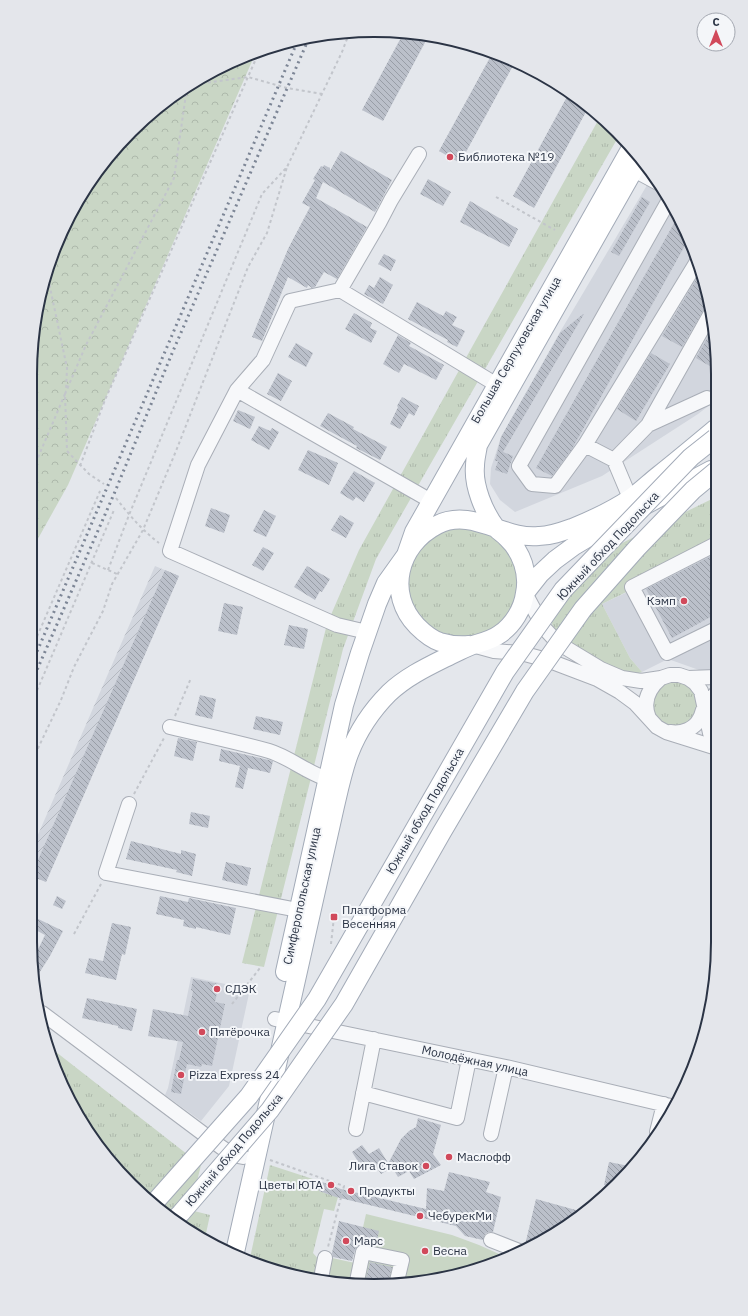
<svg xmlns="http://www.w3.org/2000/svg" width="748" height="1316" viewBox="0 0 748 1316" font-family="'IBM Plex Sans',sans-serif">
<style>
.built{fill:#d2d6de}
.industrial{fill:url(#industrial-furrows)}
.grass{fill:url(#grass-tufts)}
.forest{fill:url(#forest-crowns)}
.garden{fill:#c9d6c5}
.building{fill:url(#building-back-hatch)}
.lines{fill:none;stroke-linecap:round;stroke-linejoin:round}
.minor-casing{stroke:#a9aeb7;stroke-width:16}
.major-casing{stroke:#a3abb8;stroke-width:20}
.path{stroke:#c2c5cb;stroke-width:2;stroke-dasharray:3 3;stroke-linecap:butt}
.minor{stroke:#f7f8fa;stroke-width:14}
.major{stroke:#fff;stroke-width:18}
.rail{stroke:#7d8696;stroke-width:3;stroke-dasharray:2 4;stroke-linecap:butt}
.major-bridge-casing{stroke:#a3abb8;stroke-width:20;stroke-linecap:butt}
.major-bridge{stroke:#fff;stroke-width:18}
.poi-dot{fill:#d1495b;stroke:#f4f6f9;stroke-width:1.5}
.labels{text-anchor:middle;stroke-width:4;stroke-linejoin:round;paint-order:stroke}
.poi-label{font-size:12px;fill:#2b3445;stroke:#f4f6f9;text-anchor:start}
.street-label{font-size:12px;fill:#2b3445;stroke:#f4f6f9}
.rim{fill:none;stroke:#2b3445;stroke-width:2}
</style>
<defs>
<pattern id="industrial-furrows" width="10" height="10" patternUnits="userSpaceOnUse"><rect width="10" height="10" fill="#d2d6de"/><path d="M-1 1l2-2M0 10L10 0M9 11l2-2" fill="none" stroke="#b4b8c0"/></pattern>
<pattern id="grass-tufts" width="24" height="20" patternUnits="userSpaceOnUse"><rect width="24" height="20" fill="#c9d6c5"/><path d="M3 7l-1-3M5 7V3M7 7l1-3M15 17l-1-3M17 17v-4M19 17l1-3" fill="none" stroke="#adb8ab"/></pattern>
<pattern id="forest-crowns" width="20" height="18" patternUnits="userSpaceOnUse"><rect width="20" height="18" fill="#c9d6c5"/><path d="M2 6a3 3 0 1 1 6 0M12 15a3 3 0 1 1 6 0" fill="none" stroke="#adb8ab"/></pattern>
<pattern id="building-back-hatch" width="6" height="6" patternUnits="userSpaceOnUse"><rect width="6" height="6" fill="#bbc0ca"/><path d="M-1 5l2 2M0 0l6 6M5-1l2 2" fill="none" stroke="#989da6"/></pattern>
</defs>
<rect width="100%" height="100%" fill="#e4e7ec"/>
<!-- built -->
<path class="built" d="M653,175L660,183L700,263L715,329V401L698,414L602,476L515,512L500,500L490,484L491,468L501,437L560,332Z
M716,550V676L668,659L642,672L630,658L602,604Z
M191,977L250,989L229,1086L201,1121L165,1095L168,1088Z"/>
<!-- industrial -->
<path class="industrial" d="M155,566L179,576L46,882L30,875V853Z"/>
<!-- grass -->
<path class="grass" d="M600,117L620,134L376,559L343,649L264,967L242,963L327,624L359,550Z
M716,497V548L602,604L630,658L642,672L635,674L610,670L555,634L551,620L573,567Z
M408 583a55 55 0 1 1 110 0a55 55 0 1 1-110 0Z
M675,678L698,691L699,715L680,730L657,723L649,699L653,690Z
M47,1045L201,1165L190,1210L210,1215L205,1238L183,1228L101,1151L48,1052Z
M270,1165L322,1182L319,1191L338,1197L334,1211L324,1209L313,1253L321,1262L318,1277L285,1274L250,1258Z"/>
<!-- forest -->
<path class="forest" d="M256,52L68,485L30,553L31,352L42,285L76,202L116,147L165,101L222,65Z"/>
<!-- garden -->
<path class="garden" d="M366,1214L452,1235L479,1245L508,1258L396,1285L328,1278L332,1258L355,1263Z"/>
<!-- building -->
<path class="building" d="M404,32L419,33L429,35L383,121L362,110Z
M493,52L515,62L460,163L439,151Z
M569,93L588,108L534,208L513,196Z
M341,151L392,180L375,212L323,182L316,198L367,227L337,279L324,272L315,287L312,288L308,285L307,288L288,277L262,341L252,337L288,249L310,207L302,203L315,180L313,179L321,166L323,167L324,165L330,168V171Z
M428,179L451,192L443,206L420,194Z
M642,197L650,202L619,256L611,252Z
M470,201L518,229L509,247L460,222Z
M677,218L688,240L572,449L552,476L536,468Z
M384,254L396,260L391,271L378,264Z
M701,271L709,305L704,309L682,347L662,336Z
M380,277L393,285L383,304L364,294L369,285L374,288Z
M417,302L443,316L446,311L457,317L452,325L465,331L457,347L447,342L448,340L408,319Z
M354,313L372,323L370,328L377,331L371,343L345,329Z
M583,314H584L503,452L513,456L507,474L495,470L498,461H495L501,437L560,333Z
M714,325L715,329V369L696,358Z
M398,335L411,343L409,346L444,365L436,380L404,364L399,373L383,364Z
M296,343L313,353L306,367L288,357Z
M651,353L670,364L636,421L617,409Z
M278,373L292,381L281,401L267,394Z
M402,397L419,406L414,416L409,413L400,429L390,424L398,407L397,406Z
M238,410L255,417L250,429L233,421Z
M328,413L354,427L353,429L387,447L380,460L356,448L357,446L320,426Z
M259,426L270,431L272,428L279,432L269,450L251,440Z
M308,450L338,463L329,485L298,470Z
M354,471L375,483L364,502L356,497L353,501L340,493Z
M211,508L230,515L224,533L205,526Z
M264,510L276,516L266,537L253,531Z
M340,515L354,523L346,538L331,530Z
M263,547L274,553L263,571L252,565Z
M713,555L716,560V614L672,638L646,589Z
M307,566L330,579L322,592L320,591L315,600L294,587Z
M165,570L179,576L46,882L31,876Z
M224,603L243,607L237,635L218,631Z
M289,625L308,629L304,649L284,645Z
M200,695L216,699L212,719L195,715Z
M256,716L283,722L280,735L253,729Z
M178,738L197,742L193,761L174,756Z
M221,749L273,761L270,773L248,768L243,789L235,787L240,766L219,761Z
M191,812L210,816L208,828L189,824Z
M131,841L181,854V850L196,854L192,876L176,872L177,870L126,859Z
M226,862L251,868L247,886L222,880Z
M57,896L66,901L62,909L53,905Z
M160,896L188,902L189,898L236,908L230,935L196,927V929L183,926L184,920L156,914Z
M30,915L63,931L50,956L36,978L33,960L45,935L30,927Z
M112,923L131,927L125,955L122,954L116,980L85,973L89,958L103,961Z
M193,979L219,984L215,1002L225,1004L212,1066L202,1064L201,1067L187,1064L181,1094L171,1092L177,1060H179L183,1042L148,1036L153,1009L188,1016L193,991L191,990Z
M87,998L137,1009L132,1031L118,1028V1026L82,1018Z
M418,1118L441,1125L433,1154L441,1165L414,1179L409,1171L398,1177L389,1162L401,1139L409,1131L416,1127Z
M362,1145L369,1154L379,1148L391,1168L381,1174L375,1165L364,1171L352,1152Z
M609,1162L629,1166L612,1187L604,1185Z
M449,1172L490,1182L486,1192L501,1197L493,1232H489L485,1234L483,1240L465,1236L456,1226L336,1197L319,1191L322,1182L341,1189L426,1209L427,1188L444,1191Z
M536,1199L583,1212L526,1247L525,1245Z
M339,1221L379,1231L376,1246L360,1244L355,1250L352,1261L333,1257L332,1253Z
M370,1262L392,1267L388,1284L365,1282Z"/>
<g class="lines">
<!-- minor casing -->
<g class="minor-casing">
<path id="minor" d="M634,170L660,184
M340,290L379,223L391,200L419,154
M237,390L431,501
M648,425L707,398
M585,445L555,486L532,484L519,466L669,200
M614,460L648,425L711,313
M630,498L614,460L585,445L698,260
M716,544L632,587L667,653L716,629
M525,593L544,628L558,643L601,669L622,678L641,681L661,678L670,675H679L688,678L716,677
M367,632L337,625L170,551L198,465L237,390L263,360L290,301L340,290L497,385
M472,645L494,651L521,653L547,660L597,679L620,692L635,703L657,727L666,732L717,748
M688,678L695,683L701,691L710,733L717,742
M649,718C642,702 648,689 661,678
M170,727C203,735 237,742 269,751C289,757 306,772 327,779
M670,732C682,734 695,729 700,718C702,715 702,711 704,708C707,703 712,698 716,693
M129,804L106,873L298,910
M42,1013L221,1147L233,1155L243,1157
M275,1019L506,1067L675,1107
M363,1093L457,1118L469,1059
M356,1129L374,1039
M657,1132L664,1104
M491,1134L506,1067
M491,1240L519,1251
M321,1278L325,1258
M357,1281L363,1252L402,1260L396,1285"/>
</g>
<!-- major casing -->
<g class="major-casing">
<path id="major" d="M525,593L540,574L555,560L574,546L621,518L711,470
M469,645C459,646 450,645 440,642C431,639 424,633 417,626C386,594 398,545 437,525C472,507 504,540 539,536C550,536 561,532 572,528C592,520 613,510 631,498C641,491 650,482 659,475C678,460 697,444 715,429
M285,972L344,705L360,653L377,604L386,583L406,555L414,532L631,148
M235,1252L335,806C339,789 343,770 349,754C358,731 372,710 389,693C407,676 429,666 451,655C458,652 465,648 473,645C483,642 492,640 500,634C513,625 523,609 525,593C529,574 522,552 507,538C504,534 499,532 496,528C484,512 473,486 475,466C475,459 477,452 478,445L640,159"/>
</g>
<!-- path -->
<path class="path" d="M190,85L248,77L287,88L322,94
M609,125L611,130
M496,197L555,230
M47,273L67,368L66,391
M65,394L86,345L174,178L187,87
M80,466L105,400L259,52
M31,474L65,394L67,451L89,474L104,484
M116,498C129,515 142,530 159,543
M92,563L117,574
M108,570L129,515L262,194L287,167L342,52L350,31
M30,653L100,491
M30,707L114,510
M175,716L191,678
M30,765L61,700L74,667L103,611L112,584L143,530L176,451L248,267L267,233L287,167
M134,794L164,738
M74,934L101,884
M331,944L334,917
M232,1004L260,968
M270,1160L344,1186L328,1247"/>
<!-- minor -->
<use href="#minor" class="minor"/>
<!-- major -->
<use href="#major" class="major"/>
<!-- rail -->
<path class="rail" d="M30,668L298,40
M30,686L114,494L173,351L309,38"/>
<!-- major-bridge casing -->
<g class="major-bridge-casing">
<path id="major-bridge" d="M155,1202L249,1096L317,999L505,672L563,590L691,457L715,438
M174,1220L181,1213L270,1110L344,1004L442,832L525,691L583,609L637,548L693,490L716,471"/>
</g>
<!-- major-bridge -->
<use href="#major-bridge" class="major-bridge"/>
</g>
<!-- markers -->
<g class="poi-dot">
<circle cx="450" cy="157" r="4"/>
<circle cx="684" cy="601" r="4"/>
<rect x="330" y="913" width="8" height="8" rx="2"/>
<circle cx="217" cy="989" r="4"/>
<circle cx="202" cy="1032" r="4"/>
<circle cx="181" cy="1075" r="4"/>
<circle cx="449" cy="1157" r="4"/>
<circle cx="426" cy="1166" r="4"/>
<circle cx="331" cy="1185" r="4"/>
<circle cx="351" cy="1191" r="4"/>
<circle cx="420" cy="1216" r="4"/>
<circle cx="346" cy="1241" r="4"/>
<circle cx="425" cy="1251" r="4"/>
</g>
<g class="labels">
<!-- poi labels -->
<g class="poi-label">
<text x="458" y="161">Библиотека №19</text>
<text x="676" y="605" text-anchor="end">Кэмп</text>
<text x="342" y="914">Платформа<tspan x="342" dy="14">Весенняя</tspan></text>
<text x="225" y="993">СДЭК</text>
<text x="210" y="1036">Пятёрочка</text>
<text x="189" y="1079">Pizza Express 24</text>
<text x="457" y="1161">Маслофф</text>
<text x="418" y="1170" text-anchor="end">Лига Ставок</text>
<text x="323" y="1189" text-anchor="end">Цветы ЮТА</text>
<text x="359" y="1195">Продукты</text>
<text x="428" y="1220">ЧебурекМи</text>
<text x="354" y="1245">Марс</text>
<text x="433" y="1255">Весна</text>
</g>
<!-- street labels -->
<g class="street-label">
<text transform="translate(516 350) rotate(-60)" y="4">Большая Серпуховская улица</text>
<text transform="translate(608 546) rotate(-47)" y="4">Южный обход Подольска</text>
<text transform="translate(425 811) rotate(-60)" y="4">Южный обход Подольска</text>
<text transform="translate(302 896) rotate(-78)" y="4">Симферопольская улица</text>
<text transform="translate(475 1061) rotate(12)" y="4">Молодёжная улица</text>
<text transform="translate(234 1150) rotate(-50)" y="4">Южный обход Подольска</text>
</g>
</g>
<!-- crop -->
<path d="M0 0H748V1316H0ZM374 37H374A337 337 0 0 1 711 374V942A337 337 0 0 1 374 1279H374A337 337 0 0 1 37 942V374A337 337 0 0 1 374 37Z" fill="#e4e6eb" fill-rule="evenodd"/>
<path class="rim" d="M374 37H374A337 337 0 0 1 711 374V942A337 337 0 0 1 374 1279H374A337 337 0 0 1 37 942V374A337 337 0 0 1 374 37Z"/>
<!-- north arrow -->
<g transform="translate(716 32)"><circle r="19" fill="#f4f6f9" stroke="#a4a8b1"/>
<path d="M0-3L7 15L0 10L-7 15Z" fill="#d1495b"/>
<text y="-6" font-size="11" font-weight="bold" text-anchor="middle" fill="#2b3445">С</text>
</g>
</svg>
